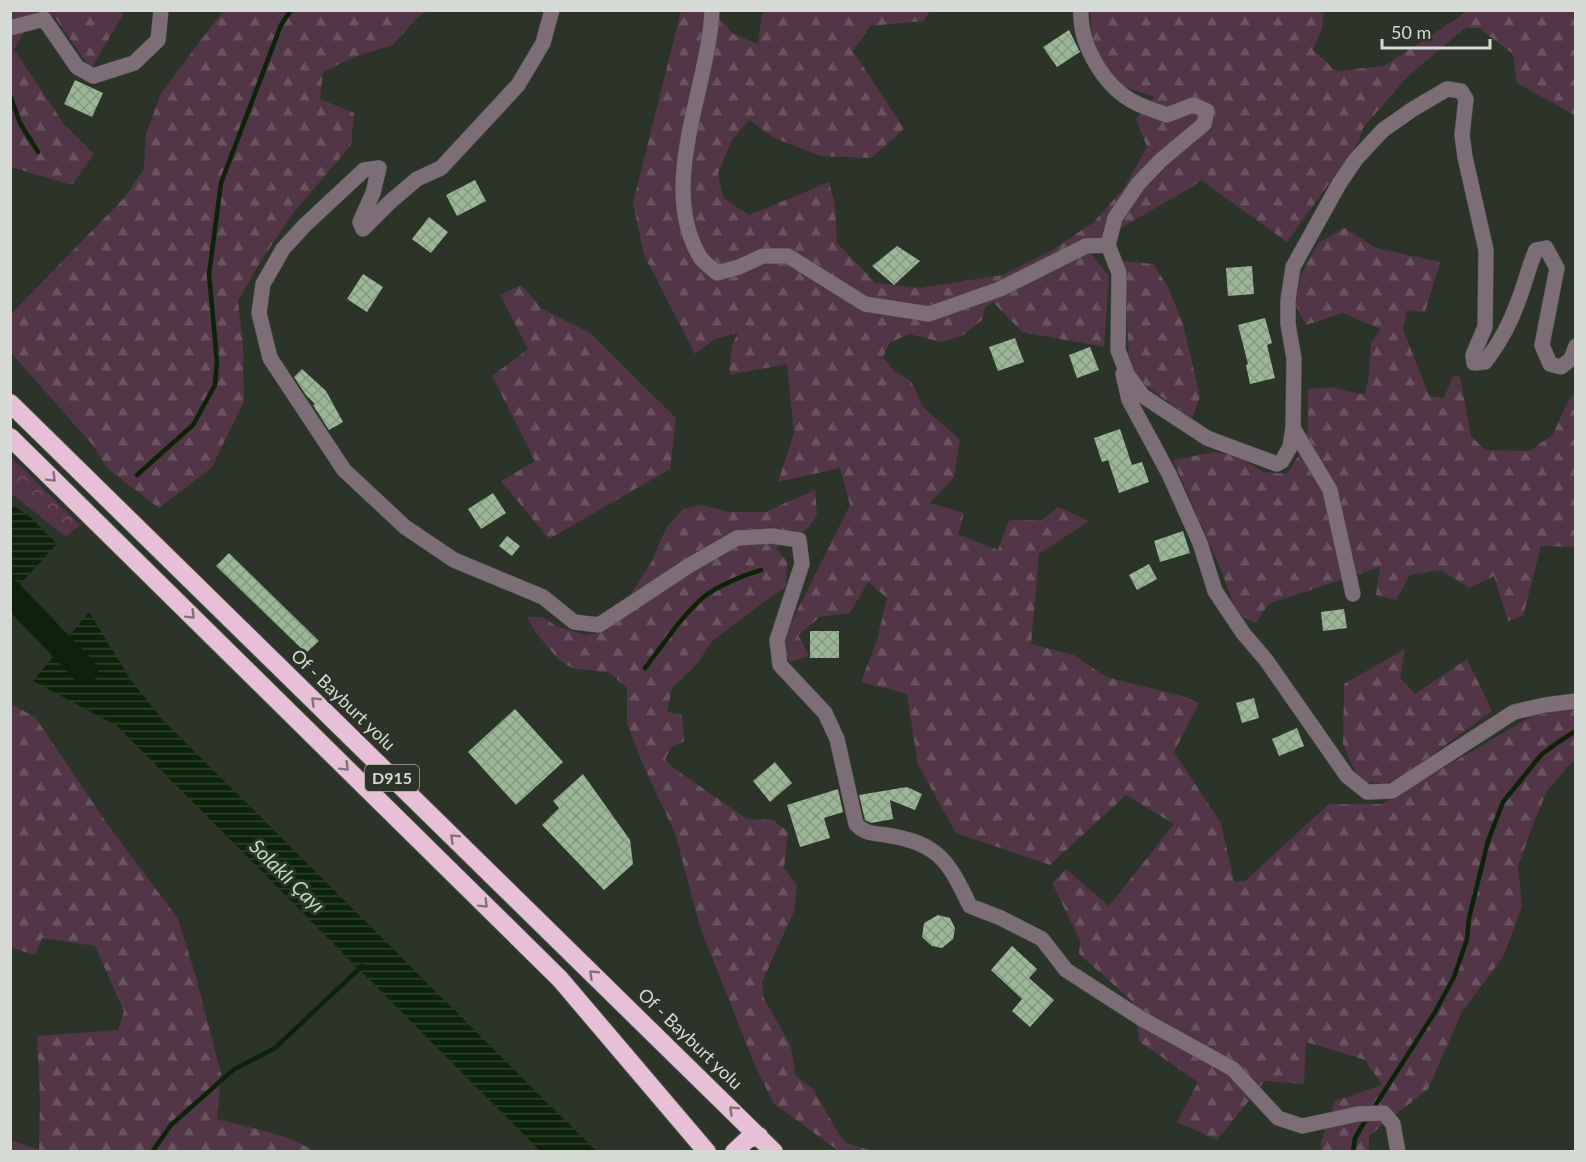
<svg xmlns="http://www.w3.org/2000/svg" width="1586" height="1162" viewBox="0 0 1586 1162" font-family="Lato,sans-serif">
<style>
.forest{fill:url(#forest-firs)}
.park{fill:url(#park-crowns)}
.water{fill:url(#water-rules)}
.lines{fill:none;stroke-linecap:round;stroke-linejoin:round}
.stream{stroke:#0d2309;stroke-width:4.5}
.river{stroke:#0d2309;stroke-width:26}
.building{fill:url(#building-cross-hatch)}
.minor-casing{stroke:#4a5249;stroke-width:16}
.highway-casing{stroke:#4a5249;stroke-width:20}
.minor{stroke:#7d6d76;stroke-width:15}
.highway{stroke:#e7bfd6;stroke-width:18}
.oneway{stroke:#807377}
.labels{text-anchor:middle;stroke-width:6;stroke-linejoin:round;paint-order:stroke}
.shield{fill:#2c342a;stroke:#a2a8a1;stroke-width:1.5}
.shield-label{font-size:16px;font-weight:bold;fill:#d5dad4}
.street-label{font-size:18px;fill:#d5dad4;stroke:#2c342a}
.water-label{font-size:20px;font-style:italic;fill:#b4e0ac;stroke:#2c342a}
</style>
<defs>
<pattern id="forest-firs" width="22" height="20" patternUnits="userSpaceOnUse" patternTransform="scale(1.5)"><rect width="22" height="20" fill="#523546"/><path d="M5 1l3.5 6h-7zM16 11l3.5 6h-7z" fill="#6a5260"/></pattern>
<pattern id="park-crowns" width="20" height="18" patternUnits="userSpaceOnUse" patternTransform="scale(1.5)"><rect width="20" height="18" fill="#523546"/><path d="M2 6a3 3 0 1 1 6 0M12 15a3 3 0 1 1 6 0" fill="none" stroke="#6a5260"/></pattern>
<pattern id="water-rules" width="6" height="5" patternUnits="userSpaceOnUse" patternTransform="scale(1.5)"><rect width="6" height="5" fill="#0d2309"/><path d="M0 2.5h6" fill="none" stroke="#2f422c"/></pattern>
<pattern id="building-cross-hatch" width="8" height="8" patternUnits="userSpaceOnUse" patternTransform="scale(1.5)"><rect width="8" height="8" fill="#9cb797"/><path d="M0 0l8 8M0 8l8-8" fill="none" stroke="#859a81"/></pattern>
</defs>
<rect width="100%" height="100%" fill="#2c342a"/>
<!-- forest -->
<path class="forest" d="M10,11H36L14,50L64,124L94,154L72,185L11,167Z
M46,11H125L91,69L56,19Z
M223,11H427L416,19L393,45L354,57L323,72L320,99L354,113L351,145L294,212L262,259L238,301L243,346L244,401L212,467L159,508L108,469L92,444L11,353V314L125,197L144,169L146,134L161,93Z
M681,11H713L733,34L758,44L762,15L766,11H930L923,21L870,26L853,51L904,129L871,158L821,156L774,138L749,120L732,140L718,173L723,198L749,215L829,182L835,205L837,243L876,283L920,288L1002,275L1051,251L1094,222L1124,188L1147,147L1136,119L1155,97L1119,85L1093,48L1090,11H1324L1322,28L1313,50L1336,71L1384,66L1459,17L1465,11H1575L1574,115L1517,83L1513,54L1479,28H1465L1407,77L1363,128L1358,143L1287,242L1201,180L1192,187L1086,248L1109,276L1104,347L1022,332L993,302L985,307L982,320L962,336L941,342L909,334L889,343L883,357L894,371L911,381L923,407L960,440L954,477L930,503L964,513L958,534L998,550L1009,520H1042L1058,507L1089,521L1039,554L1031,644L1074,655L1106,677L1186,697L1199,703L1174,752L1221,823L1234,881H1245L1329,804H1382L1532,716L1575,708V762L1573,761L1547,791L1531,830L1518,866L1522,906L1504,955L1462,1012L1428,1089L1369,1136V1151H1321V1142L1335,1101L1382,1085L1365,1060L1306,1042L1304,1084L1265,1081L1217,1140L1177,1122L1198,1082L1140,1042L1132,1001L1079,954L1080,940L1052,883L1066,869L1109,906L1174,824L1126,795L1050,865L956,833L918,765L907,694L861,682L877,640L887,598L868,582L850,613L820,617L798,635L809,656L790,662L781,643L850,505L840,468L778,482L794,433L787,364L729,375L732,346L738,332L713,340L695,354L644,255L633,203Z
M1345,228L1376,248L1440,262L1425,312L1407,310L1403,329L1429,396L1444,398L1453,376L1460,377L1471,436L1485,450L1530,451L1553,434L1568,401L1575,393V547L1541,546L1523,616L1508,621L1494,576L1469,588L1441,570L1410,575L1396,600L1376,595L1380,567L1268,604L1256,623L1238,615L1220,568L1173,460L1215,452L1236,456L1264,472L1287,474L1297,458L1308,431V389L1331,387L1365,395L1369,374L1371,343L1380,329L1343,313L1306,325L1295,304L1301,275L1318,243Z
M1124,261L1153,264L1168,287L1183,324L1200,397L1192,419L1141,382L1129,361Z
M521,285L542,309L590,333L676,418L670,469L549,539L501,481L535,461L492,376L528,349L500,295Z
M815,490L817,515L808,528L776,548L787,562L786,586L713,640L696,665L672,688L667,712L682,715L684,741L671,748L665,759L672,767L747,819L773,820L788,832L784,868L797,886L794,911L762,982L764,999L790,1044L796,1076L812,1088L839,1134L846,1143L873,1151H839L773,1103L754,1063L700,927L675,833L644,767L627,723V688L610,673L572,668L558,659L536,633L527,617H543L556,626L585,635L607,631L652,561L666,528L683,509L701,505L729,512H765Z
M1405,649L1400,678L1415,694L1467,659L1492,711L1406,774L1387,783L1367,782L1356,773L1343,744L1344,684Z
M11,704L35,717L106,822L178,919L196,977L221,1074L217,1119C250,1128 285,1133 314,1151H11V1140L39,1150L40,1098L37,1036L118,1030L124,1011L95,946L42,938L35,955L12,948L11,950Z"/>
<!-- park -->
<path class="park" d="M10,456L80,525L66,537L11,493Z"/>
<!-- water -->
<path class="water" d="M11,504L29,516L57,544L11,594Z
M89,612L131,680L162,719L596,1151H540L117,726L33,681Z"/>
<g class="lines">
<!-- stream -->
<path class="stream" d="M10,95L20,123L38,152
M137,475L193,425L215,385L217,361L209,274L221,183L281,25L291,10
M645,668C664,644 681,616 705,596C721,584 742,576 761,570
M1373,1109L1435,1012L1454,977L1467,939L1469,918L1488,841L1503,802L1541,755L1557,743L1574,732
M152,1152L171,1125L233,1070L275,1048L362,966
M1353,1152L1355,1138L1368,1116"/>
<!-- river -->
<path class="river" d="M10,593L85,671"/>
</g>
<!-- building -->
<path class="building" d="M1069,30L1080,52L1057,67L1043,47Z
M75,80L103,93L92,117L64,104Z
M475,180L486,201L457,216L446,195Z
M429,217L448,232L431,253L412,239Z
M897,246L920,261L894,285L872,266Z
M1252,266L1254,294L1228,296L1226,268Z
M363,274L383,287L367,312L347,299Z
M1265,318L1272,343L1267,345L1275,378L1250,384L1246,365L1248,364L1238,325Z
M1015,338L1024,362L998,371L989,347Z
M1090,347L1099,370L1077,378L1069,355Z
M302,369L326,391L343,422L329,430L313,405L315,404L306,395L294,377Z
M1120,429L1132,465L1142,462L1149,482L1119,493L1108,460L1102,462L1094,438Z
M493,493L506,513L481,529L468,509Z
M1183,531L1190,553L1160,562L1154,541Z
M507,536L520,546L512,556L499,546Z
M229,553L319,641L306,653L216,566Z
M1149,564L1157,579L1137,590L1129,575Z
M1344,609L1347,628L1323,631L1321,612Z
M810,631H839V658H810Z
M1254,698L1259,718L1242,723L1236,703Z
M515,709L563,762L516,805L468,752Z
M1297,728L1304,746L1279,756L1272,739Z
M775,762L792,783L770,802L753,781Z
M583,774L630,840L633,864L604,890L542,825L559,808L553,801Z
M907,787L922,794L915,810L890,800L893,819L871,823L865,820L859,795Z
M838,789L843,812L824,818L830,838L800,847L787,805Z
M938,915L950,918L955,928L953,939L942,948L932,946L922,937L924,923Z
M1012,946L1037,969L1029,978L1054,1000L1030,1027L1012,1011L1022,999L991,970Z"/>
<g class="lines">
<!-- minor casing -->
<g class="minor-casing">
<path id="minor" d="M552,10L543,43L518,85L441,168L417,179L390,202L363,229L360,222L373,193L379,168L364,170L305,225L283,249L263,284L259,313L270,358L344,470L405,527L454,560L543,597L574,622L599,625L690,565L737,538L772,536L799,540L802,564L777,640L780,665L825,713L837,739L856,824C865,834 873,833 886,835C938,843 948,860 970,906L1001,918L1042,939L1066,970L1142,1019L1233,1069L1278,1118L1302,1126L1358,1114L1384,1113L1393,1124L1398,1152
M712,10C709,87 657,185 700,257C704,263 712,268 717,273L739,267L763,256H788L865,304L929,314L1000,289L1086,246L1108,245
M1081,10C1079,45 1105,88 1136,103C1146,108 1157,111 1167,115L1193,105L1207,111L1204,124L1161,160L1138,184L1115,218L1108,245L1119,273L1118,350L1127,374L1143,396L1207,438L1277,464L1282,461L1290,447L1293,428L1294,359L1288,324V300L1293,267L1339,184L1356,159L1383,130L1413,109L1447,89L1461,91L1466,99L1462,135L1465,157L1486,250L1485,327L1473,355L1474,363L1485,362C1500,343 1511,322 1519,299C1525,283 1529,266 1536,250L1546,248L1557,268L1542,345L1550,364L1561,367L1571,359L1576,346
M10,28L44,19L77,67L93,76L134,63L158,40L161,10
M1123,374L1129,400L1169,474L1200,543L1215,591L1243,633L1266,660L1347,776L1367,792L1392,791L1514,712L1545,705L1576,701
M1293,428L1330,490L1353,594"/>
</g>
<!-- highway casing -->
<g class="highway-casing">
<path id="highway" d="M10,403L774,1152
M10,437L560,979L707,1152
M734,1152L748,1139L759,1136"/>
</g>
<!-- minor -->
<use href="#minor" class="minor"/>
<!-- highway -->
<use href="#highway" class="highway"/>
</g>
<!-- one-way arrows -->
<defs><path id="oneway-chevron" d="M-2-3.5L2.5 0L-2 3.5" fill="none" stroke-width="1.6" stroke-linecap="round" stroke-linejoin="round" transform="scale(1.5)"/></defs>
<g class="oneway">
<use href="#oneway-chevron" transform="translate(52 478) rotate(45)"/>
<use href="#oneway-chevron" transform="translate(191 615) rotate(45)"/>
<use href="#oneway-chevron" transform="translate(315 701) rotate(-136)"/>
<use href="#oneway-chevron" transform="translate(345 767) rotate(45)"/>
<use href="#oneway-chevron" transform="translate(454 838) rotate(-136)"/>
<use href="#oneway-chevron" transform="translate(484 904) rotate(45)"/>
<use href="#oneway-chevron" transform="translate(593 974) rotate(-136)"/>
<use href="#oneway-chevron" transform="translate(733 1110) rotate(-136)"/>
</g>
<g class="labels">
<!-- shield labels -->
<rect class="shield" x="365" y="765" width="54" height="26" rx="4.5"/>
<g class="shield-label">
<text x="392" y="784">D915</text>
</g>
<!-- street labels -->
<g class="street-label">
<text transform="translate(343 700) rotate(44)" y="6">Of - Bayburt yolu</text>
<text transform="translate(690 1039) rotate(44)" y="6">Of - Bayburt yolu</text>
</g>
<!-- water labels -->
<g class="water-label">
<text transform="translate(287 876) rotate(44)" y="7">Solaklı Çayı</text>
</g>
</g>
<!-- border -->
<rect width="1586" height="1162" fill="none" stroke="#d5dad4" stroke-width="24"/>
<!-- scale -->
<path d="M1382 39v9h108v-9" fill="none" stroke="#d5dad4" stroke-width="3"/>
<text x="1391" y="39" font-size="18" fill="#d5dad4" stroke="#2c342a" stroke-width="4.5" paint-order="stroke">50 m</text>
</svg>
